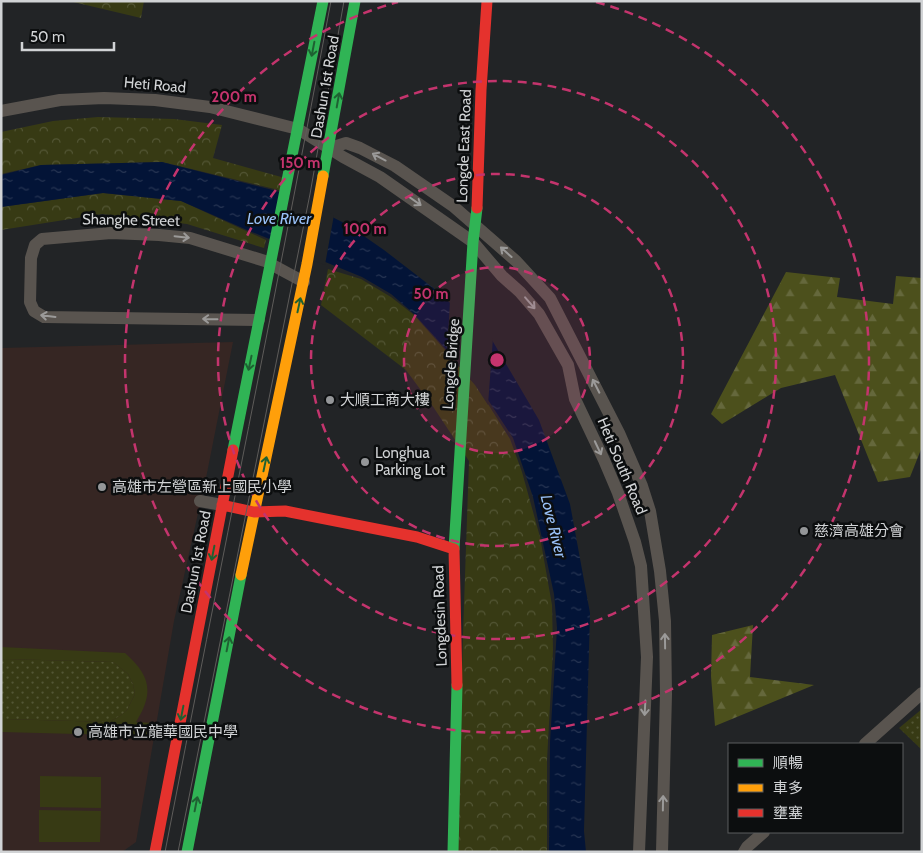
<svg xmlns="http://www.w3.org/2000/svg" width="923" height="853" viewBox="0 0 923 853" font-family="Cabin,'Noto Sans TC',sans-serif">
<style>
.education{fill:#362623}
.grass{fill:url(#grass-dots)}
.forest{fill:url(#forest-firs)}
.park{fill:url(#park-crowns)}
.pitch{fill:#373a14}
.water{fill:url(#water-ripples)}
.pier{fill:#222426}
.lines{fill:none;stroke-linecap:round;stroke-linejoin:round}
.street{stroke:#59544f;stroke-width:12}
.fast{stroke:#30b455;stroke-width:11}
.slow{stroke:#ff9f0a;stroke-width:11}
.jam{stroke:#e5322d;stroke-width:11}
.tram{stroke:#5e5c5a;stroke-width:1}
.oneway{stroke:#1e6132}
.oneway2{stroke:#9b9a99}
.ring{fill:none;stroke:#c4346d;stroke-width:2.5;stroke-dasharray:9 6}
.poi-dot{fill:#949698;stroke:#0c0e0f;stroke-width:2}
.labels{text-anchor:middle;stroke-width:5;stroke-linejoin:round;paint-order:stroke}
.street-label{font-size:15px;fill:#d1d3d5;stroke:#0c0e0f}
.poi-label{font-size:15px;fill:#d1d3d5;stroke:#0c0e0f;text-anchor:start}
.water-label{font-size:16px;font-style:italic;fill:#99c1f8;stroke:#0c0e0f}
.centre{fill:#c4346d;stroke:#0c0e0f;stroke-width:2.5}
.ring-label{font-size:15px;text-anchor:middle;font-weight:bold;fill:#c4346d;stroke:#0c0e0f;stroke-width:5;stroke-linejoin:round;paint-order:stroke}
</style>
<defs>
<pattern id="grass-dots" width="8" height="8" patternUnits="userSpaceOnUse" patternTransform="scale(1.25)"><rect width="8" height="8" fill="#373a14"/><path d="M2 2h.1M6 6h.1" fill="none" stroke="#535635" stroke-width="1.8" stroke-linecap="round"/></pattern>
<pattern id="forest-firs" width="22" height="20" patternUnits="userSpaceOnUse" patternTransform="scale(1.25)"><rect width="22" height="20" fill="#4c501c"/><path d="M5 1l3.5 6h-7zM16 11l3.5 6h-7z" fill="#65683c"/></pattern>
<pattern id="park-crowns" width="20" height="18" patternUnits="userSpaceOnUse" patternTransform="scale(1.25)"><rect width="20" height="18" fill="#373a14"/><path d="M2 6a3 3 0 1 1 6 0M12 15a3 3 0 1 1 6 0" fill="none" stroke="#535635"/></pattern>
<pattern id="water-ripples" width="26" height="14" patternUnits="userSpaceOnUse" patternTransform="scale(1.25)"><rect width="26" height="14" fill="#031437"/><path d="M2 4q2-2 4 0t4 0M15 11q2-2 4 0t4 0" fill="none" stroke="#273553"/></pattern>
</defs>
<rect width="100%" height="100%" fill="#222426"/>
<!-- education -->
<path class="education" d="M233,342L207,473L174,621L136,842L122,852L1,851V348Z"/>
<!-- grass -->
<path class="grass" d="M5,659L113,662L128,674L133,684L135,694L127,710L120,716L109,722L4,719L1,717V661Z
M922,709V750L899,728Z"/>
<!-- forest -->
<path class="forest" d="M786,272L840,278L837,297L893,304L896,276L922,278V447L910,477L878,482L835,375L781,388L722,424L711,414Z
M753,625L750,677L814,685L715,726L711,676L712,635Z"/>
<!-- park -->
<path class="park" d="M69,1H144L141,18Z
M98,117L174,119L222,125L213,158L285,178L283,191L162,162L41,165L1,174V132L53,121Z
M103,193L181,201L266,240L264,248L187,224L102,214L1,230V207Z
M328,269L361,279L391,297L414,315L476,385L510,439L522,472L540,537L552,605L553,650L547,760V852H457L463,634L469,461L434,408L406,370L321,305Z"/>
<!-- pitch -->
<path class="pitch" d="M1,647L125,653C151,676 154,693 136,722L153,723V736L1,732V717L4,719L109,722L120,716L127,710L135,694L133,684L128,674L113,662L5,659L1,661Z
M40,776L101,777V808L40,807Z
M39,810L101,811L100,842H39Z"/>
<!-- water -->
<path class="water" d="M162,162L269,189L289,195L348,225L384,250L432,287L492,340L539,420L570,504L590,613L584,831L586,852H549L550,742L557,628L554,594L533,497L513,438L477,383L413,313L391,294L362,277L247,230L181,201L103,193L1,207V175L41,165Z"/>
<!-- pier -->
<path class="pier" d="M291,193L334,215L325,265L268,242Z
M450,300L493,338L488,405L475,385L447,353Z"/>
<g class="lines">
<!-- street -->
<path class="street" d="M1,111L60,100L104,98L155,100L210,107L298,129L343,157L380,177L473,242L502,276L520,292L539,314L568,365L575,399L604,460L618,493L635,542L641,566L647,657L639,852
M330,148L346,143L360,148L395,166L453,206L516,261L550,298L619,433L642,486L650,511L660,571L665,621L666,694L662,852
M259,320L44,317L34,311L30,302L31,258L35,245L42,239L111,233L159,235L190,238L265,261L304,282
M200,501L222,505
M865,744L922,693
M744,852L747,847L764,832"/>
<!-- fast -->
<path class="fast" d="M323,176L355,1
M233,450L323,1
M454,549L473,242L477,208
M187,852L241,575
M453,852L457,685"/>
<!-- slow -->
<path class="slow" d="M241,575L307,264L323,176"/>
<!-- jam -->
<path class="jam" d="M477,208L481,90L487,1
M222,505L254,512L285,511L417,537L454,549L457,685
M155,852L233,450"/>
<!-- tram -->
<path class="tram" d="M165,852C220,568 278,285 331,1
M178,852L310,194L344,1"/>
</g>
<!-- one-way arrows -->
<defs><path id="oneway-shaft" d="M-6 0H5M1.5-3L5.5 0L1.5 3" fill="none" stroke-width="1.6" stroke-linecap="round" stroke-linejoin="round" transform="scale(1.25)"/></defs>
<g class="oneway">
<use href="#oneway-shaft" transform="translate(313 49) rotate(101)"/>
<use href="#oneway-shaft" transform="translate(338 100) rotate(-80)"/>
<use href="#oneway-shaft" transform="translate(299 305) rotate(-78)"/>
<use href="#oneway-shaft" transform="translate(250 363) rotate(102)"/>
<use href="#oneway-shaft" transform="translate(265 464) rotate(-78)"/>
<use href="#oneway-shaft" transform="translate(213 553) rotate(101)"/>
<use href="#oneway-shaft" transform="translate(228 644) rotate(-79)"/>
<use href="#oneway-shaft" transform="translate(182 713) rotate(101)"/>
<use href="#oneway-shaft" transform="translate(196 804) rotate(-79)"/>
</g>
<g class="oneway2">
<use href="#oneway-shaft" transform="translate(379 157) rotate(-152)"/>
<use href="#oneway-shaft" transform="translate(415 201) rotate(35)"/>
<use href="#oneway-shaft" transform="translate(182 237) rotate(6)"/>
<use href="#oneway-shaft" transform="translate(506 252) rotate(-138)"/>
<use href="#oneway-shaft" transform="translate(530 303) rotate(49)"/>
<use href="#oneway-shaft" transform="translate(48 316) rotate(-173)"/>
<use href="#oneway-shaft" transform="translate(210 319) rotate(-179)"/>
<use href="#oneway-shaft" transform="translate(596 386) rotate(-117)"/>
<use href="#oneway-shaft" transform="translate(598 448) rotate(65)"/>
<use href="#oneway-shaft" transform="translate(665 641) rotate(-91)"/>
<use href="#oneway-shaft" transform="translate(645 708) rotate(93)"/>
<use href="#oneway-shaft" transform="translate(663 803) rotate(-89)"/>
</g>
<!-- distance rings -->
<circle cx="497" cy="360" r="93" fill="#c4346d" fill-opacity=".12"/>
<g class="ring">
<circle cx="497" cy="360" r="93"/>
<circle cx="497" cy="360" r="186"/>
<circle cx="497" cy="360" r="279"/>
<path d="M596 2A372 372 0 1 1 398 2"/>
</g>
<!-- markers -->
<g class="poi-dot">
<circle cx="330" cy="400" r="5"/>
<circle cx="365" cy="462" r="5"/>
<circle cx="102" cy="487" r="5"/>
<circle cx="804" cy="531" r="5"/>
<circle cx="78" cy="732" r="5"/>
</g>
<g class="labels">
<!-- street labels -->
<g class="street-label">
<text transform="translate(155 85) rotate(5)" y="5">Heti Road</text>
<text transform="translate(325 87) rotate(-80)" y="5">Dashun 1st Road</text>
<text transform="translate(464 146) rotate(-88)" y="5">Longde East Road</text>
<text transform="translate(131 220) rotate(1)" y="5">Shanghe Street</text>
<text transform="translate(451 364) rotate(-86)" y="5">Longde Bridge</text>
<text transform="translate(622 466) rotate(67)" y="5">Heti South Road</text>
<text transform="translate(196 562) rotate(-79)" y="5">Dashun 1st Road</text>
<text transform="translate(440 616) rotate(-92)" y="5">Longdesin Road</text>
</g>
<!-- poi labels -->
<g class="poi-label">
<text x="340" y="405">大順工商大樓</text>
<text x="375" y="458">Longhua<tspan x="375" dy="17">Parking Lot</tspan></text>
<text x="112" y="492">高雄市左營區新上國民小學</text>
<text x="814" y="536">慈濟高雄分會</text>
<text x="88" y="737">高雄市立龍華國民中學</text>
</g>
<!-- water labels -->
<g class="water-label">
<text x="279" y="224">Love River</text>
<text transform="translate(554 526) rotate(76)" y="6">Love River</text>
</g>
</g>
<circle cx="497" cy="360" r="8" class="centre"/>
<g class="ring-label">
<text x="234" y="102">200 m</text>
<text x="300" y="168">150 m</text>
<text x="365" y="234">100 m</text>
<text x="431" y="299">50 m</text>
</g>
<!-- border -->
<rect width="923" height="853" fill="none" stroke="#d1d3d5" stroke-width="5"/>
<!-- legend -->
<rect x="728" y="743" width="175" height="90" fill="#0c0e0f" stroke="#5b5d5e"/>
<rect x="738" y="759" width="25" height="8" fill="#30b455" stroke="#5b5d5e"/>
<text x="773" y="768" font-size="15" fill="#d1d3d5">順暢</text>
<rect x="738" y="784" width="25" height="8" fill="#ff9f0a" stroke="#5b5d5e"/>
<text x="773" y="793" font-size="15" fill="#d1d3d5">車多</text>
<rect x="738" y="809" width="25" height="8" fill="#e5322d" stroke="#5b5d5e"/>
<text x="773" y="818" font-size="15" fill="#d1d3d5">壅塞</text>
<!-- scale -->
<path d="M22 42v8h92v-8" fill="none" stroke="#d1d3d5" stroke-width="2.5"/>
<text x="30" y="42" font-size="15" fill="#d1d3d5" stroke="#0c0e0f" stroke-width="4" paint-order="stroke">50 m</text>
</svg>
